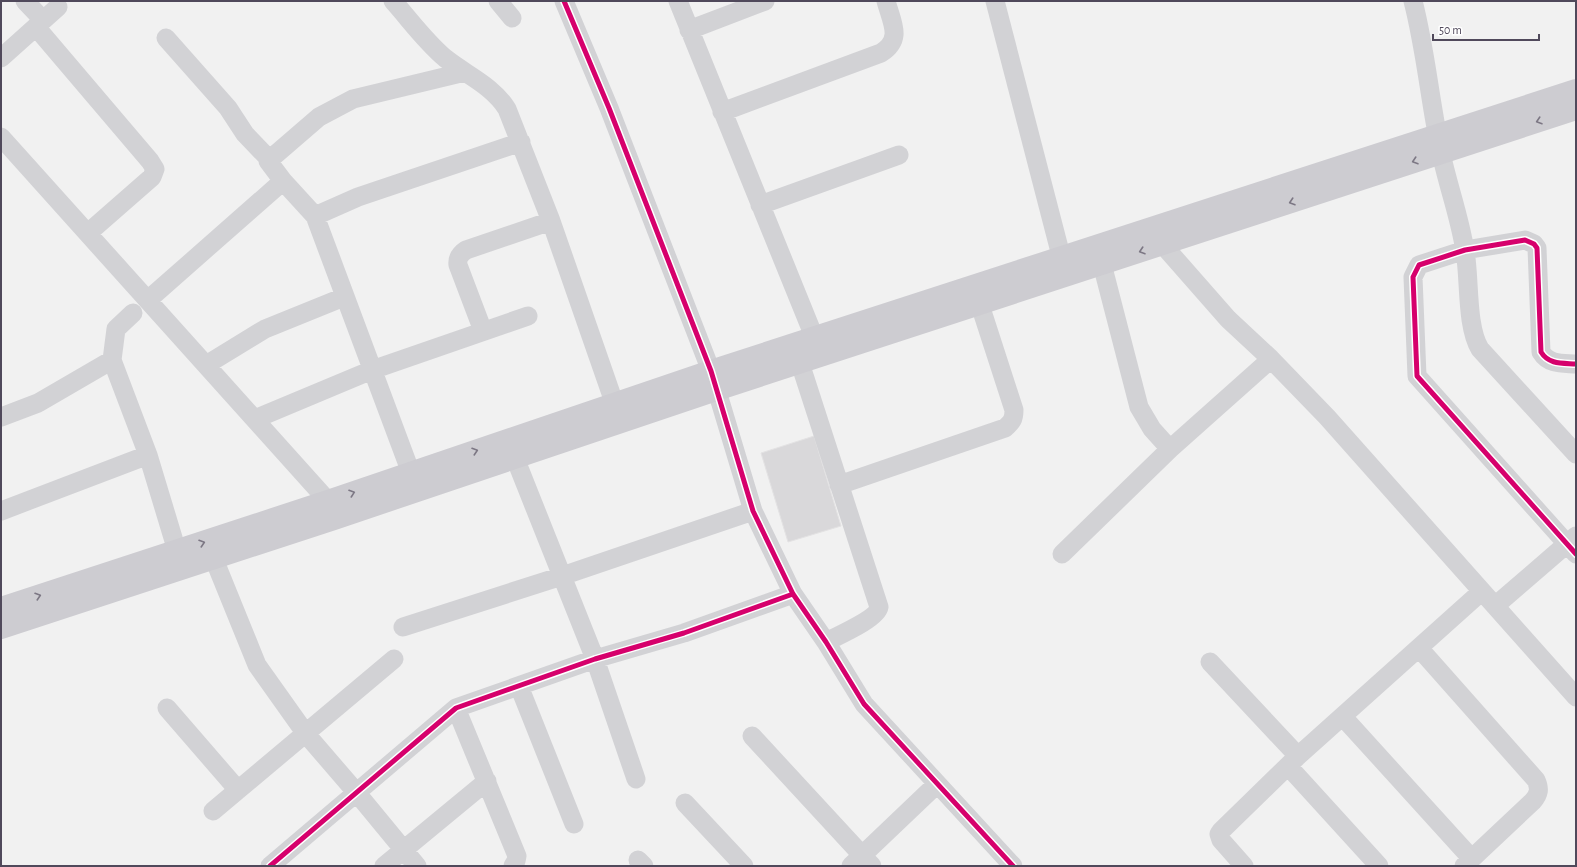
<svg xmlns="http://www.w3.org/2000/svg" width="1577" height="867" viewBox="0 0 1577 867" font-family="'Alegreya Sans',sans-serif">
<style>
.building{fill:#d9d8da;stroke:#e3e2e3}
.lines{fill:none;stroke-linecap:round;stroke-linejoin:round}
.minor{stroke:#d2d2d5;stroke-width:19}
.major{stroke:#cdccd1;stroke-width:22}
.cycleway-casing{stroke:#fff;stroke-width:8}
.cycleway{stroke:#d6006c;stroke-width:5}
.oneway{stroke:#7c7784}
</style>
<rect width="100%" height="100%" fill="#f1f1f1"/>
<!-- building -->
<path class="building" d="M814,436L841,526L788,542L761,453Z"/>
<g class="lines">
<!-- minor -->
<path class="minor" d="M25,1L43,20
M393,1C410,20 425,41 445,58C466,75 492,85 507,109L551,221L615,405
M498,1L512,18
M564,1L609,108L711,371L753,511L793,594L826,642L864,704L1013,866
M678,1L815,339
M995,1L1065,271
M1413,1C1426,51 1430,103 1441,153C1448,186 1460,218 1465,251C1470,279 1466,326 1480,349L1576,454
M36,27L150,161L155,169L152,177L88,233
M689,30L765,1
M166,38L228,108L245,134L269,159
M1,58L58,7
M722,112L881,53C903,39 892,23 886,1
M1,137L328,501
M760,205L899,155
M315,216L358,197L521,142
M1163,245L1228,319L1271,359L1327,417L1576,697
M1102,264L1139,407L1152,429L1170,449
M149,299L283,181
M133,313L116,329L112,360L148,455L177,551
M483,331L458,265C457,258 460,254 466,250L551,221
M800,363L879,607C877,619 837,636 826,642
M1576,364C1563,363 1549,365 1541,352L1537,248L1534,244L1525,240L1465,250L1419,265L1413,277L1417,376L1576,554
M206,365L265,329L344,297
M1,417L38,403L112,360
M255,419L372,370L528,316
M515,458L595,659L636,779
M411,473L315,216L283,181L268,161L319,117L353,99L465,72
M839,485L1005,428C1012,422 1014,419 1014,410L980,305
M1,511L148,455
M1062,554L1170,449L1271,359
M214,559L257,665L306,734L356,792L417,866
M1495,606L1576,536
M403,627L562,576L753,511
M1419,648L1536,780C1540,789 1539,794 1533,801L1464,866
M1210,662L1298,756
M519,686L574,824
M167,708L238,790
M456,708L517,856L516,861L513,866
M1343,717L1472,859
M752,736L872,866
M1288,766L1379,866
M685,803L744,866
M213,811L394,659
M638,860L644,866
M270,866L456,708L595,659L684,633L793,594
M384,866L487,781
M851,866L937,784
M1244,866L1221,840L1219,834L1221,831L1298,756L1481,592"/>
<!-- major -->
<path class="major" d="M1,608L328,501L711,371L1576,90
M1,628L334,519L716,390L1576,109"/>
<!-- cycleway casing -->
<g class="cycleway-casing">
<path id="cycleway" d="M564,1L609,108L711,371L753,511L793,594L826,642L864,704L1013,866
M1576,364C1563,363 1549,365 1541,352L1537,248L1534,244L1525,240L1465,250L1419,265L1413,277L1417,376L1576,554
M270,866L456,708L595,659L684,633L793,594"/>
</g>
<!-- cycleway -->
<use href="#cycleway" class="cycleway"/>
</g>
<!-- one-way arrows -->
<defs><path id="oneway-chevron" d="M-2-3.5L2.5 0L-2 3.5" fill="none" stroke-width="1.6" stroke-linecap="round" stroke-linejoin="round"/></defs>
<g class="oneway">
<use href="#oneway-chevron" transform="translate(1539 121) rotate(162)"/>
<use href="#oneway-chevron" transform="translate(1415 161) rotate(162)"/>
<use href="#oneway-chevron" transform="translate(1292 202) rotate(162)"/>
<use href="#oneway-chevron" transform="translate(1142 251) rotate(162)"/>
<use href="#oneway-chevron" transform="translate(475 451) rotate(-18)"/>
<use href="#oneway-chevron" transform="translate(352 493) rotate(-19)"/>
<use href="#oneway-chevron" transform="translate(202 543) rotate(-18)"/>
<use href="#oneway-chevron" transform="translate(38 596) rotate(-18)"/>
</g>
<!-- border -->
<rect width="1577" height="867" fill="none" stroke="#50495b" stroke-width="4"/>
<!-- scale -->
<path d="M1433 34v6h106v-6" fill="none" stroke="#50495b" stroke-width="2"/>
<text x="1439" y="34" font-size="12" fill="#50495b" stroke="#ffffff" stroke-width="3" paint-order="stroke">50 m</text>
</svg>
